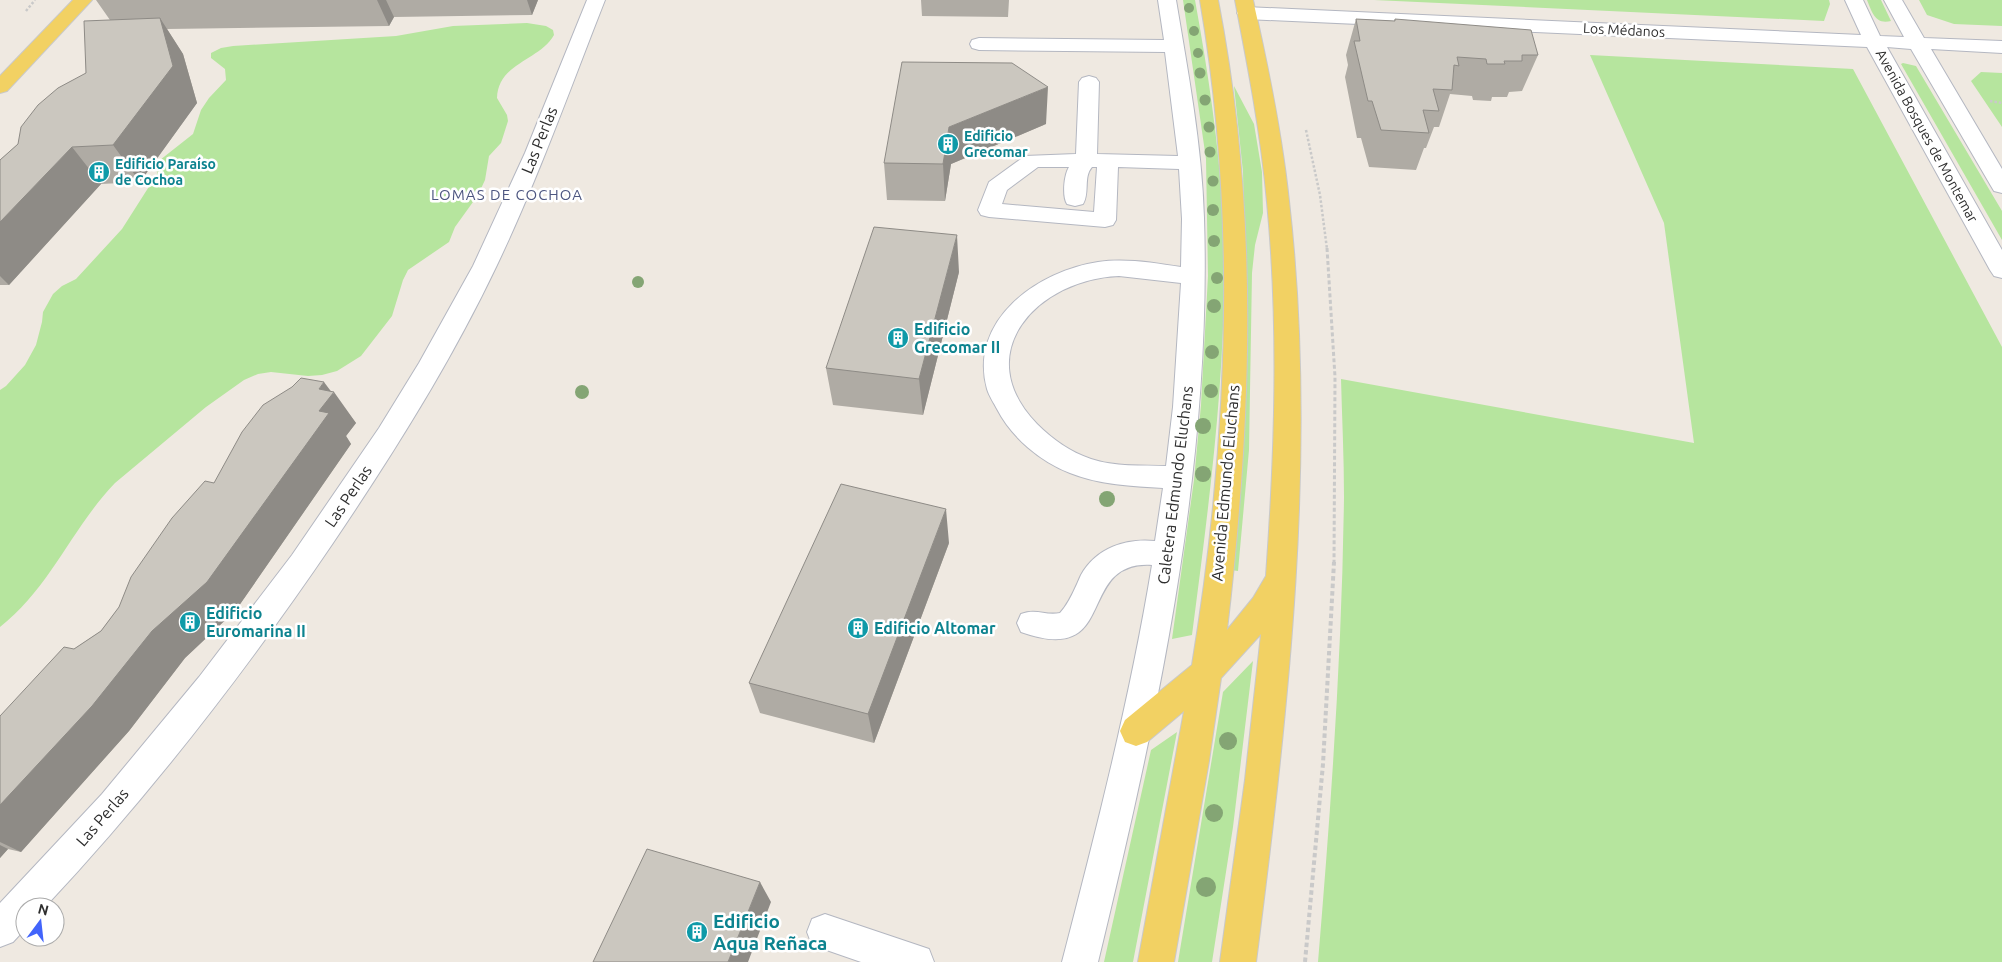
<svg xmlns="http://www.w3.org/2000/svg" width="2002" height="962" viewBox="0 0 2002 962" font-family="Ubuntu,sans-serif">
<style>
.green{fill:#b6e59e}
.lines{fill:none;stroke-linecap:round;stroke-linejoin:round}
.minor-casing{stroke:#b4b7c1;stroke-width:2}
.major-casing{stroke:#c9c9c9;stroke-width:2}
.path-far2{stroke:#c9c9c9;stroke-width:2.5;stroke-dasharray:2.5 2;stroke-linecap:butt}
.path-far1{stroke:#c9c9c9;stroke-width:3;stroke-dasharray:4 2.5;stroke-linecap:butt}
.path{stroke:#c9c9c9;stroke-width:4;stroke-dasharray:4.5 3;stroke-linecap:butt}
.minor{fill:#fff;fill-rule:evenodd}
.major{fill:#f2d163;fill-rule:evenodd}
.tree{fill:#84a574}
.wall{fill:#afaba4}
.shaded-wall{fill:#8e8b86}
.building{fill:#cbc7bf;stroke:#8e8b86}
.labels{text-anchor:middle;stroke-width:5;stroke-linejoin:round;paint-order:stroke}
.far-street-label{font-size:14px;fill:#2e2e2e;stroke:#fff}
.far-culture-label{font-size:14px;font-weight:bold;fill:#0d838f;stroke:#fff;text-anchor:start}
.far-neighbourhood-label{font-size:15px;letter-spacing:1px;fill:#4d5680;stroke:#fff}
.street-label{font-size:16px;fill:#2e2e2e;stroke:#fff}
.culture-label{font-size:16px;font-weight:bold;fill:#0d838f;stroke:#fff;text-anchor:start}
.near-culture-label{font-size:19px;font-weight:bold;fill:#0d838f;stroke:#fff;text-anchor:start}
</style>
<rect width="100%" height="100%" fill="#efe9e1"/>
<!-- green -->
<path class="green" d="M1183,0H1195C1208,72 1219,144 1223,217C1229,357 1210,496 1192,635L1172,639L1194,480L1201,405L1208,276L1206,159Z
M1374,0H1829L1830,4L1824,21Z
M1867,0H1881L1891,21C1875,25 1872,12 1867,0Z
M1919,0H2002V26L1954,24L1927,15Z
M527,23L546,26L553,30L554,35C539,61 498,63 497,98L507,115L508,121L501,143L489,156L485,180L478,195L455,227L449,242L408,270L403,280L392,316L361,356L337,371L322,375L308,376L271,372L258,374L244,380L206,407L115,483C71,529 50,588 0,627V390L6,386L25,365L36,345L42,322L43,312L53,294L62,286L76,279L122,229L157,174L160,160L193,134L201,110L209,98L226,80L225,69L211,58V53L221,48L233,46L396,36L453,26Z
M1590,55L1853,69L2002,347V962H1318C1331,807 1342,652 1344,497C1344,457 1342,418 1341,379L1694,443L1664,223Z
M1903,63L1916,66L2002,211V240L1901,64Z
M1981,72L2002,73V127L1971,81Z
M1234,86L1254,124L1262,172L1263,213L1255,245L1252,273L1249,450L1238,571L1231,570L1243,449L1245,272L1243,172Z
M1253,661L1233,827L1212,962H1178L1223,692Z
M1177,732L1133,962H1104L1151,750Z"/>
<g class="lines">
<!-- minor casing -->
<g class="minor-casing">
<path id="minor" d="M587,0H605C570,89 538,179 497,265C451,362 393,454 333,543C246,671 151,794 45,907H25V929L13,942L0,947V903L102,794L199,677L292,555L379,428L419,363L473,266L525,153Z
M1158,0H1176C1188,72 1202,145 1204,218C1212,470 1157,718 1098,962H1062C1096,831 1130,699 1152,565C1074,560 1121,668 1021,632L1017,623L1021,614C1037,608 1045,616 1060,613C1070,602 1075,588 1081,575C1096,548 1126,538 1155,541L1163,488C1132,486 1100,485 1070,473C1040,461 1012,438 997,409C994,403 989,396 987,389C968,320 1038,271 1098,262C1126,258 1153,263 1181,267L1182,219L1179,169L1118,167L1116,220L1113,225L1105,227L989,217L981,215L978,210L989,182L1025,156L1076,154L1079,82L1082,78L1089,76L1096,78L1099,82L1097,154L1178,156L1165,52L979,50L972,48L970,44L972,40L979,38L1164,40ZM1038,167H1069C1064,175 1062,196 1067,204L1075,206L1083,204C1090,193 1083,177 1092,167H1097L1094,212L1002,204L1007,190ZM1119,276L1181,283L1173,407L1166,466C1142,465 1114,467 1091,459C1070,452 1052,439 1037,424C968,353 1038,279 1119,276Z
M1845,0H1863L1880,36L1904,37L1884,0H1902L1924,38L2002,41V53L1931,49L2002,169V193L1994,191L1991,186L1911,49L1887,47L2002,250V278L1994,276L1990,270L1867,47L1246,19L1240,17L1237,13L1240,9L1246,7L1861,35Z
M825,914L929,949L934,962H861L812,945L807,932L812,919Z"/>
</g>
<!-- major casing -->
<g class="major-casing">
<path id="major" d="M73,0H92L7,91L0,93V76Z
M1200,0H1218C1259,212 1252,417 1227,630L1253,598L1266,576C1275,452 1279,326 1267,202C1261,134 1248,67 1235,0H1253C1268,66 1282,133 1289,201C1318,454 1288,711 1256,962H1220L1245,780L1261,634L1221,678L1209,761L1174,962H1138L1184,711L1147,742L1136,746L1125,742L1120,731L1125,720L1192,665C1228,446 1238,220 1200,0Z"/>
</g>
<!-- path-far2 -->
<path class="path-far2" d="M26,11L35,0
M1990,101L2002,103
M1306,130L1320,195L1327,249"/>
<!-- path-far1 -->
<path class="path-far1" d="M1327,248L1335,377L1334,564"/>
<!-- path -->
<path class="path" d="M1305,962L1323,764L1334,562"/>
<!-- minor -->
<use href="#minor" class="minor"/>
<!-- major -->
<use href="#major" class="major"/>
</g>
<!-- trees -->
<g class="tree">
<circle cx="1189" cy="8" r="5"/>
<circle cx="1194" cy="31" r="5"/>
<circle cx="1198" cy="53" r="5"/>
<circle cx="1200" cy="73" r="5.5"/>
<circle cx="1205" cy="100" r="5.5"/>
<circle cx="1209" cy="127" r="5.5"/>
<circle cx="1210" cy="152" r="5.5"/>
<circle cx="1213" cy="181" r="5.5"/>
<circle cx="1213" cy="210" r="6"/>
<circle cx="1214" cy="241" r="6"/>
<circle cx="1217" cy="278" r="6"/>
<circle cx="638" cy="282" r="6"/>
<circle cx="1214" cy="306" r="7"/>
<circle cx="1212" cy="352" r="7"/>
<circle cx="1211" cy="391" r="7"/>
<circle cx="582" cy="392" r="7"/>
<circle cx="1203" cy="426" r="8"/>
<circle cx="1203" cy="474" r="8"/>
<circle cx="1107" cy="499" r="8"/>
<circle cx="1228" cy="741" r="9"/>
<circle cx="1214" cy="813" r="9"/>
<circle cx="1206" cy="887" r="10"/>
</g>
<!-- wall -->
<path class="wall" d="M96,0H538L532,15L394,17L389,26L167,29L183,54L197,103L140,182L101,184L9,285H0V160L18,144L86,73L110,20Z
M921,0H1009L1008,17L922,16Z
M1356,19L1394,21L1395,19L1538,55L1522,91L1509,92L1507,97H1492L1491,101L1473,100L1472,96L1450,94L1439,127H1434L1426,148H1424L1416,170L1369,167L1361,138H1357L1345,77L1348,65L1346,55Z
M1046,124L951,164L945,201L887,200L884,163Z
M959,272L923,415L833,405L826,368Z
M331,391L356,423L346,436L351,444L236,610L185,658L129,731L21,852L8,849L0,858V716L74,649L101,631L214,483Z
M949,543L874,743L760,713L749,683Z"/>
<!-- shaded-wall -->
<path class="shaded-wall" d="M377,0H386L394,17L389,26Z
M527,0H538L532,15Z
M160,18L183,54L197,103L140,182L113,145Z
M1048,87L1046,124L951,164L945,201L943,164L949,127Z
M72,147L101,184L9,285L0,276V222Z
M957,235L959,272L923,415L919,379Z
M324,382L333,394L334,392L356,423L346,436L351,444L236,610L185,658L129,731L21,852L0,842V805L319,411V389Z
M946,509L949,543L874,743L868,714Z
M0,845L8,849L0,858Z
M760,882L771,902L748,962H728Z"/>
<!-- building -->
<path class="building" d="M160,18L173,66L113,145L72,147L0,222V160L18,144L21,127L38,105L58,88L86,73L84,21Z
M1356,19L1395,21V19L1531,30L1538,55H1522V61H1504L1505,64H1487L1486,59L1457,57L1459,66L1454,65L1452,90L1433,89L1439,111L1423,110L1429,133L1381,130L1372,101H1368L1354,41H1360Z
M902,62L1012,63L1048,87L949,127L943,164L884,163Z
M874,227L957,235L919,379L826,368Z
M301,378L324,382L319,389L334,392L319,411L329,413L207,582L152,631L92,706L0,805V716L64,647L74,649L101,631L119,607L131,577L172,518L205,481L214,483L242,432L263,405L292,387Z
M841,484L946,509L868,714L749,683Z
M647,849L760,882L728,962H593Z"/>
<!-- icons -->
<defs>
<g id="building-disc" transform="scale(1.125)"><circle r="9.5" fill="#0f9aa8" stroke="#fff"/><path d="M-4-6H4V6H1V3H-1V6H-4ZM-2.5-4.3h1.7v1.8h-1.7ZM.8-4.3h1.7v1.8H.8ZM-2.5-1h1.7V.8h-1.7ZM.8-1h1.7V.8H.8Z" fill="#fff"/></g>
</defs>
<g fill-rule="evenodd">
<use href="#building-disc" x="948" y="144"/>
<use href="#building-disc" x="99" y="172"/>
<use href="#building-disc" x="898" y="338"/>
<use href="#building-disc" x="190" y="622"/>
<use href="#building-disc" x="858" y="628"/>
<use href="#building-disc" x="697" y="932"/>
</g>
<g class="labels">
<!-- far-street labels -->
<g class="far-street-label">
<text transform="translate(1624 30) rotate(3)" y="5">Los Médanos</text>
<text transform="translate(1927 136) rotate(61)" y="5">Avenida Bosques de Montemar</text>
</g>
<!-- far-culture labels -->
<g class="far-culture-label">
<text x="964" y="141">Edificio<tspan x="964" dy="16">Grecomar</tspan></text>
<text x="115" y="169">Edificio Paraíso<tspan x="115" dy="16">de Cochoa</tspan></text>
</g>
<!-- far-neighbourhood labels -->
<g class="far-neighbourhood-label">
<text x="507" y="200">LOMAS DE COCHOA</text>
</g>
<!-- street labels -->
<g class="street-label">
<text transform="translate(539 140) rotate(-68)" y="6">Las Perlas</text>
<text transform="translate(1225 483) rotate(-85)" y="6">Avenida Edmundo Eluchans</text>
<text transform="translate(1175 485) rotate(-83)" y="6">Caletera Edmundo Eluchans</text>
<text transform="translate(348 496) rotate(-56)" y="6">Las Perlas</text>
<text transform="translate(102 817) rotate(-49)" y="6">Las Perlas</text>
</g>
<!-- culture labels -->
<g class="culture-label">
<text x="914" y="335">Edificio<tspan x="914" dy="18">Grecomar II</tspan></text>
<text x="206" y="619">Edificio<tspan x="206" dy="18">Euromarina II</tspan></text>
<text x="874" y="634">Edificio Altomar</text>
</g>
<!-- near-culture labels -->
<g class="near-culture-label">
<text x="713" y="928">Edificio<tspan x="713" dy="22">Aqua Reñaca</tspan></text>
</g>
</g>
<!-- north arrow -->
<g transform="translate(40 922) rotate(15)"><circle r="24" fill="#ffffff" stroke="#ababab"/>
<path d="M0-4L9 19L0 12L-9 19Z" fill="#4264fb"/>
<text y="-8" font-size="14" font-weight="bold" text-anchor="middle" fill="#2e2e2e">N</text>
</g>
</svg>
